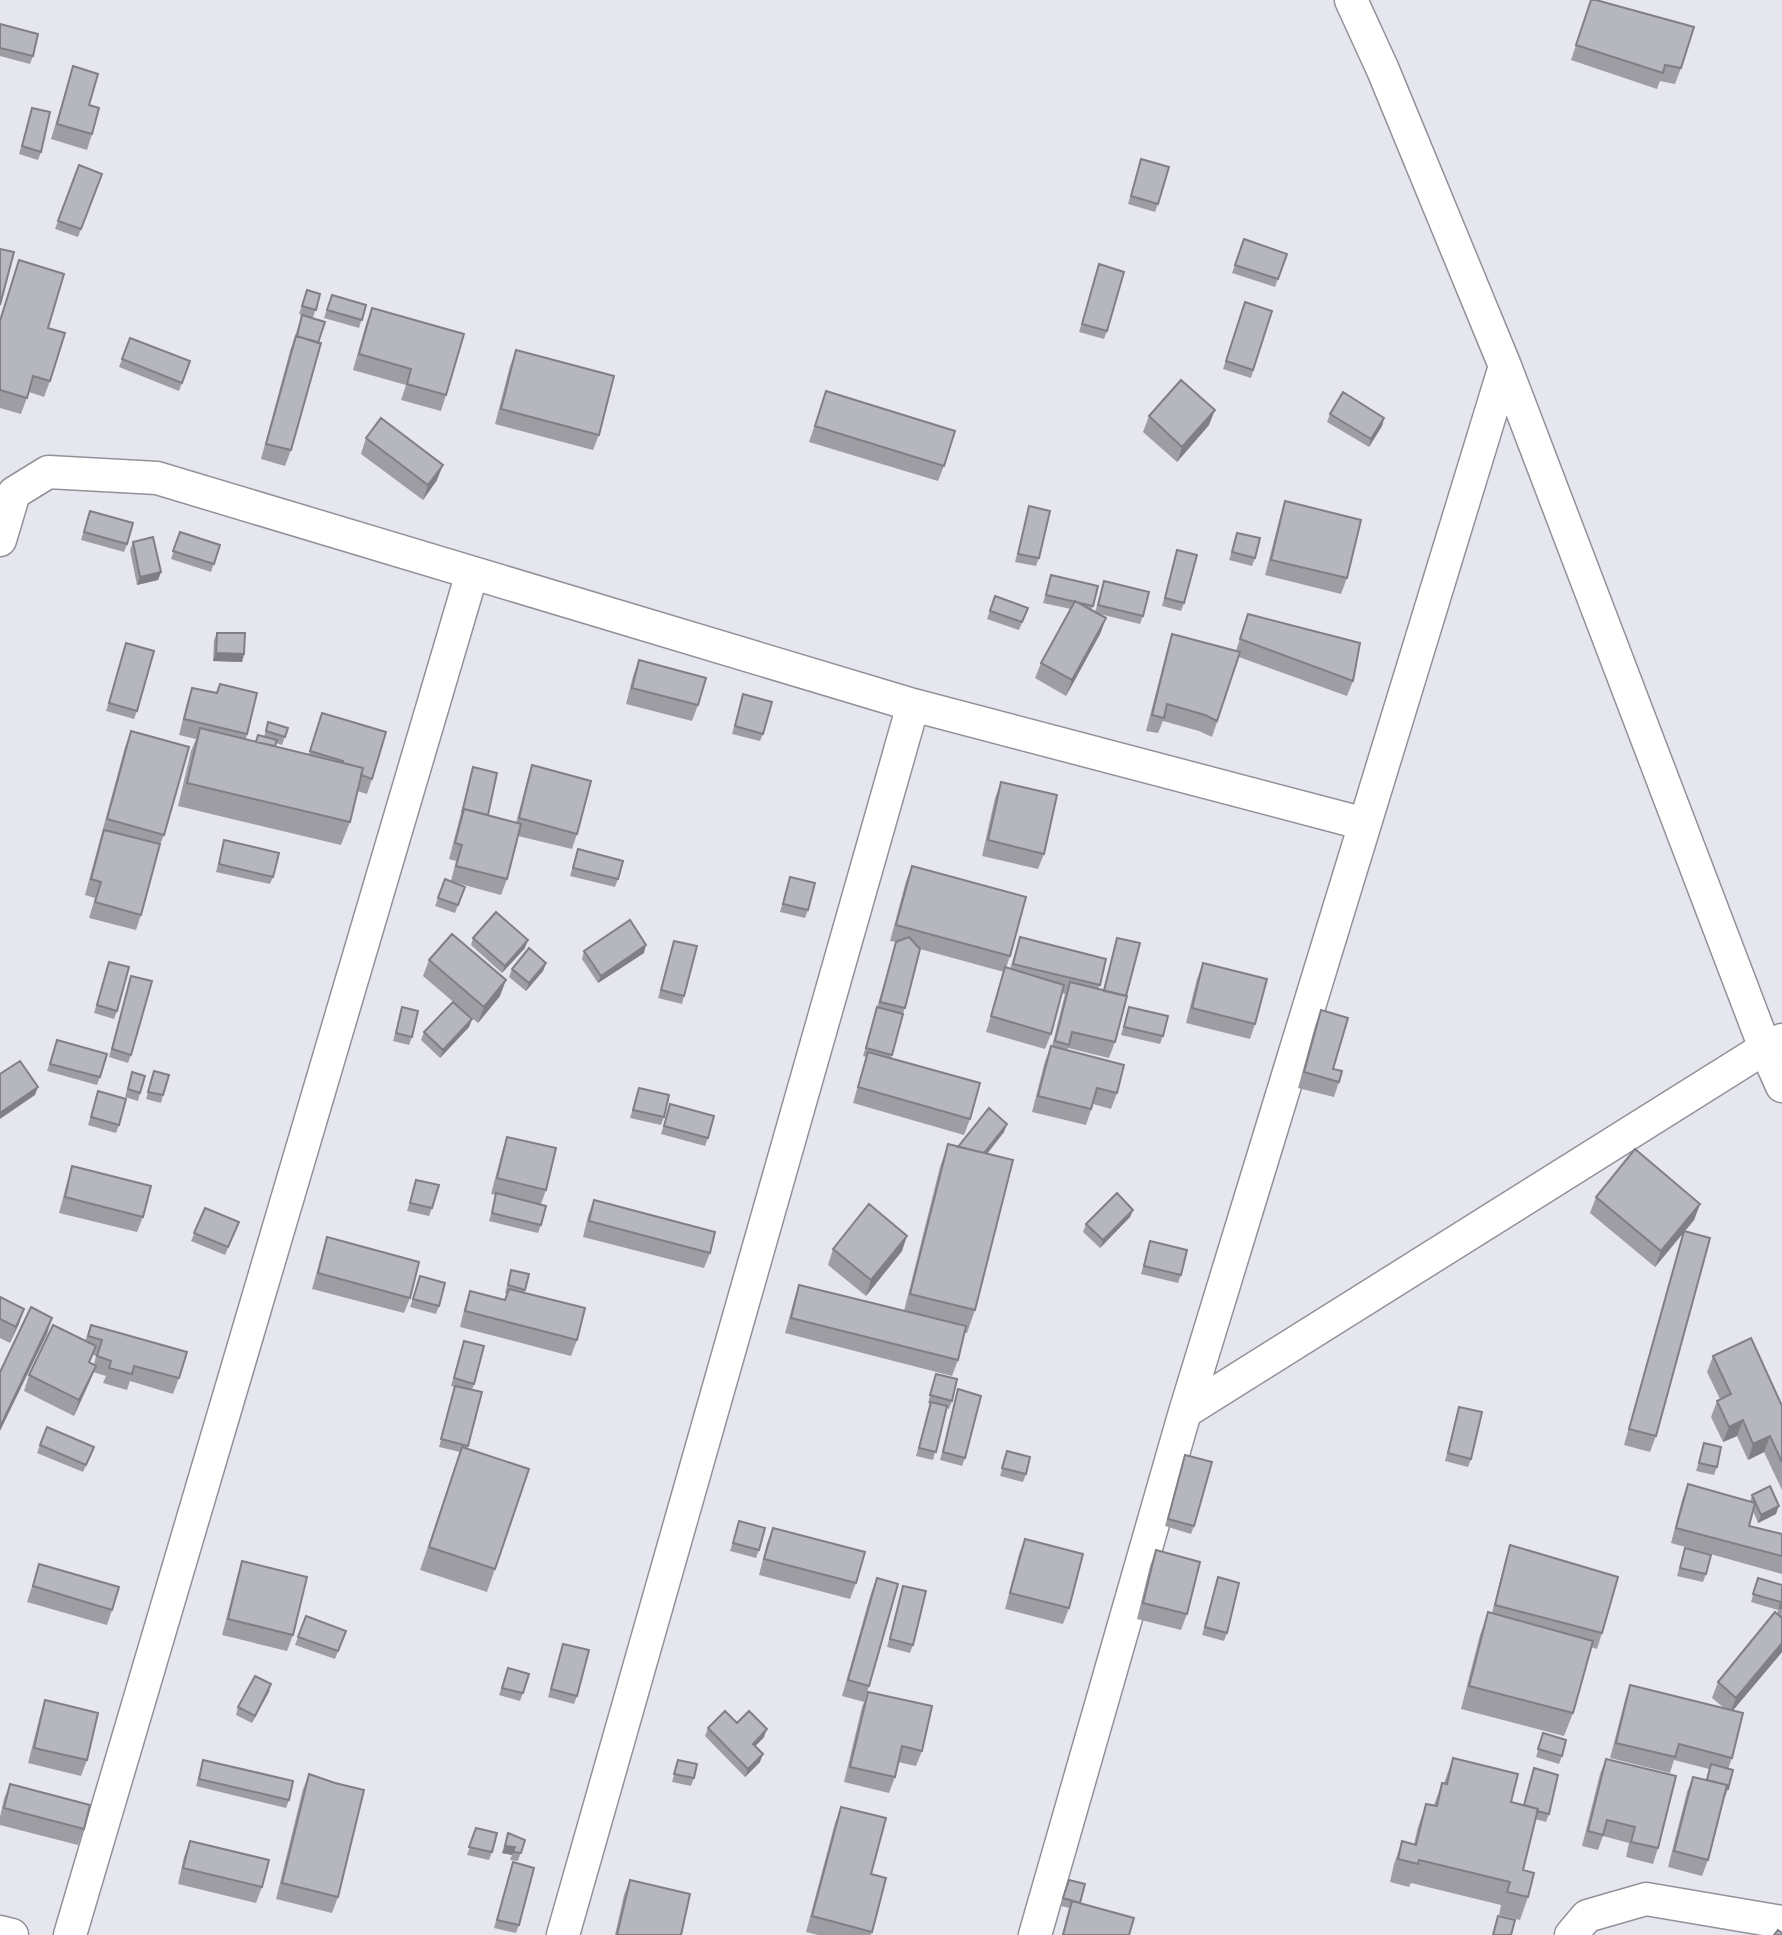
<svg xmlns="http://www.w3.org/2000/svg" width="1782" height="1935" viewBox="0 0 1782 1935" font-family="Barlow,sans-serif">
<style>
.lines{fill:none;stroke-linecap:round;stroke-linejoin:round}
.street-casing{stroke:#919299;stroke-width:35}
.street{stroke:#fff;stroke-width:32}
.wall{fill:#9d9da3;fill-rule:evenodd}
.shaded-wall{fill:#7f7f85}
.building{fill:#b6b6be;stroke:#7f7f85;stroke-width:2}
</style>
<rect width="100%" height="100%" fill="#e6e6ee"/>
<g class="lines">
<!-- street casing -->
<g class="street-casing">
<path id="street" d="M1351,0L1383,70L1505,366L1765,1048L1782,1086
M0,540L14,493L48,472L157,478L913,705L1365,824
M1185,1412L1765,1048L1782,1040
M0,1932L12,1935
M70,1935L472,573
M563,1935L913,705
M1035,1935L1185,1412L1505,366
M1571,1935L1587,1916L1646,1899L1782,1922"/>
</g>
<!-- street -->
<use href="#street" class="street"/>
</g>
<!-- wall -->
<path class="wall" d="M1591,0L1681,68L1675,84L1660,81L1657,89L1571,60Z
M0,24L33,56L30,64L0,56Z
M73,66L89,105L92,134L87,150L51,139L68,82Z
M32,108L41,152L38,160L19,154Z
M1141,159L1158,204L1155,212L1128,204Z
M79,165L102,174L78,237L55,229Z
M1244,239L1287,254L1275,287L1232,273Z
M19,260L48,328L50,381L44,397L29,392L21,414L0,408V318Z
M1099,264L1107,331L1104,339L1079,332Z
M307,290L320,294L313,318L299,314Z
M332,295L366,305L359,328L324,318Z
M1245,302L1272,311L1251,378L1223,369Z
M372,308L446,395L441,411L401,400L406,385L353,370L366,324Z
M302,315L318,343L291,450L285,466L261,459L290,351Z
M130,338L190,361L179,391L119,367Z
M516,350L599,435L593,450L495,424L510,366Z
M826,391L944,466L938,481L809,442Z
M1330,414L1384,418L1382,426L1369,447L1327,422Z
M1149,416L1209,425L1177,462L1143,432Z
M366,438L437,480L423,500L361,454Z
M1285,501L1347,578L1341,594L1265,575L1280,517Z
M1029,506L1039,558L1036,566L1015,562Z
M90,511L127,544L124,552L81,540Z
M180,532L220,545L211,572L171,559Z
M1237,533L1255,558L1252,566L1229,560Z
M133,542L161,572L158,580L137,585L130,550Z
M1177,550L1184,603L1181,611L1162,606Z
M1051,575L1093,606L1091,610L1095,612L1104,581L1143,616L1140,624L1096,613L1106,618L1100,634L1066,696L1035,678L1041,663L1071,609L1043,603Z
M995,596L1028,608L1019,630L987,619Z
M1248,614L1353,681L1347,696L1239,657L1212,737L1199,731L1163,721L1158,733L1146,731L1167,650L1172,634L1236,651Z
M217,633L244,654L242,662L213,661L214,640Z
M126,643L137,711L134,719L106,711Z
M639,660L698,705L692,721L626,704L633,676Z
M220,684L247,734L246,739L256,742L258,735L264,737L268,722L288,728L282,745L276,743L275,746L309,754L322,713L372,779L367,794L357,791L350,822L341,845L178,806L191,751L196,739L179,735L187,703L192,688L216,693Z
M743,694L763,734L760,741L732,734Z
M131,731L164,835L159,847L141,915L136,930L89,918L95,898L85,895L125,747Z
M532,765L577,834L572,849L518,836L507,879L501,895L453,882L465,887L455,913L435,906L445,879L451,881L456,861L449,859L473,767L488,815L516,823L527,781Z
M1001,782L1044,854L1038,869L982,856L995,798Z
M224,840L273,877L270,884L216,872Z
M578,849L618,879L615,887L570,876Z
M912,866L1010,956L1006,968L1010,969L1020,937L1100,985L1098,989L1103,990L1117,938L1115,1042L1109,1058L1068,1048L1067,1050L1117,1093L1111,1109L1093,1104L1086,1125L1032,1112L1045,1061L1051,1046H1052L1065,994L1062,993L1051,1034L1045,1049L986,1032L1004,972L920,949L903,1014L891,1058L970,1119L964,1135L853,1103L866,1057L863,1056L896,942L890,941L906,881Z
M790,877L808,910L805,918L780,912Z
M473,938L525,948L502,973L471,945Z
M674,941L684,996L682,1004L658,998Z
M584,951L644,953L598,983L582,959Z
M429,960L500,996L478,1023L423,976Z
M109,962L117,1011L114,1019L94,1013Z
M546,963L543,971L526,991L509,977L512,969Z
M1203,963L1255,1024L1250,1039L1186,1023L1197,979Z
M131,976V1055L128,1063L109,1057Z
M402,1007L412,1037L409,1045L393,1041Z
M1129,1007L1163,1036L1160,1044L1121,1035Z
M1321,1010L1333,1069L1339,1082L1334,1097L1298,1088L1315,1026Z
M472,1019L469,1027L440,1058L421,1040L424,1032Z
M57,1040L100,1077L97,1085L47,1071Z
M154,1071L163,1095L161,1103L146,1099Z
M132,1072L140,1093L138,1101L125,1097Z
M639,1088L664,1117L661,1125L630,1118Z
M98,1091L119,1125L116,1133L88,1125Z
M670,1104L708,1138L705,1146L661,1134Z
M1004,1132L987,1154L975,1310L967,1333H964L958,1360L952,1376L785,1333L794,1300L799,1285L904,1311L940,1167L948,1144L958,1147Z
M507,1137L546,1190L541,1204V1225L538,1233L489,1221L496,1195L491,1194L502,1152Z
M72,1166L143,1217L137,1232L59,1213L67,1182Z
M416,1180L432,1208L429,1216L407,1211Z
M1596,1197L1700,1204L1694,1220L1685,1231L1656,1436L1650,1452L1624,1445L1679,1247L1684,1232L1655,1267L1590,1213Z
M594,1200L710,1253L704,1268L583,1237L588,1216Z
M205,1208L239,1222L225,1255L191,1241Z
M1133,1210L1130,1217L1100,1248L1083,1232L1086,1224Z
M327,1237L410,1298L404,1313L312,1289L322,1253Z
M1150,1241L1181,1275L1178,1283L1141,1274Z
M833,1249L902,1251L866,1296L828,1265Z
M511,1270L529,1274L524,1293L577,1340L571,1356L460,1327L465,1306L470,1291L505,1300L507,1294L505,1293Z
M420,1276L439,1306L436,1314L410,1307Z
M0,1297L24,1309L10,1343L0,1338Z
M91,1325L179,1378L173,1394L130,1381L127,1390L103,1383L106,1376L93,1372L74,1416L24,1391L29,1375L85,1341ZM93,1355L96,1356L94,1364L90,1362Z
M464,1341L474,1384L472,1390L482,1392L467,1449L495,1569L487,1592L420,1570L460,1452L439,1447L455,1387L451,1386Z
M1713,1356L1782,1406V1490L1764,1452L1748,1460L1737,1436L1723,1442L1711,1417L1717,1401L1720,1399L1707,1372Z
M936,1374L952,1401L949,1409L947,1408L933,1460L916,1456L930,1404L928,1403Z
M958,1389L965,1458L962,1466L940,1460Z
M1459,1407L1471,1459L1468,1467L1445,1461Z
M1704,1443L1717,1467L1714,1475L1696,1471Z
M40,1445L91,1455L83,1472L37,1453Z
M1007,1451L1026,1474L1023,1482L1000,1476Z
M1185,1455L1194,1526L1191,1534L1165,1526Z
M1688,1484L1750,1502L1752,1495L1776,1514L1758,1523L1753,1511L1749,1526L1782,1534V1574L1671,1543L1682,1500Z
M739,1521L759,1550L756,1558L730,1551Z
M773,1528L856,1583L850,1599L759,1575L767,1543Z
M1025,1539L1069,1608L1063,1624L1005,1609L1019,1554Z
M1510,1545L1602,1633L1597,1649L1591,1647L1573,1713L1564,1736L1461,1709L1480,1635L1488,1612L1492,1613L1505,1561Z
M1685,1548L1706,1574L1703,1582L1677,1576Z
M1156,1550L1187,1614L1181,1630L1137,1619L1150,1566Z
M242,1561L293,1635L287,1651L222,1635L237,1577Z
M39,1564L112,1610L107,1625L27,1602Z
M1218,1577L1227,1633L1224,1641L1202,1635Z
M877,1578L869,1686L864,1702L842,1696L871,1593Z
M1758,1578L1782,1585V1652L1733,1710L1732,1758L1728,1769V1789L1725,1797H1724L1708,1860L1702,1876L1668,1867L1687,1792L1693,1777L1706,1780L1709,1769L1674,1760L1670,1773L1610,1758L1625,1700L1630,1685L1724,1708L1712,1698L1718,1682L1777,1614L1778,1610L1751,1602Z
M903,1586L913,1645L910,1653L887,1647Z
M306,1616L346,1631L335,1659L295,1645Z
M563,1644L577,1696L574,1704L548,1697Z
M508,1668L523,1693L520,1701L499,1695Z
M271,1684L252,1723L236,1715L238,1707Z
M868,1692L922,1751L916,1766L898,1762L895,1777L889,1793L844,1782L862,1707Z
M45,1700L87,1760L81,1776L28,1763L40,1716Z
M737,1723L764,1737L755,1746L760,1762L745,1777L705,1736L708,1728Z
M1543,1733L1562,1756L1559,1764L1536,1757Z
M1453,1758L1511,1802L1524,1805L1534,1768L1549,1814L1546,1822L1535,1819L1523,1870L1528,1897L1520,1920L1499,1915L1501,1905L1411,1883L1409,1887L1390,1882L1394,1864L1402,1841L1414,1844L1418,1827L1426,1804L1434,1805L1442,1783H1444Z
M1606,1759L1658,1848L1653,1864L1626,1857L1629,1843L1603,1836L1598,1850L1582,1846L1600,1774Z
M203,1760L289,1800L286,1808L196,1786Z
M678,1760L694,1778L691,1786L672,1782Z
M309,1774L338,1897L332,1913L276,1899L303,1789Z
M10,1784L84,1829L78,1845L0,1825V1817L4,1799Z
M841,1807L871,1874L886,1878L871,1935H818L806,1932L835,1823Z
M476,1828L492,1852L489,1860L467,1855Z
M508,1833L525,1840L518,1861L510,1860L512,1855L502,1853Z
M190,1841L262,1887L256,1903L178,1884L184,1857Z
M513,1862L519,1925L516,1933L494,1928Z
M630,1880L681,1935H615L624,1895Z
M1069,1880L1080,1903L1129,1935H1062L1069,1908L1061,1906Z"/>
<!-- shaded-wall -->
<path class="shaded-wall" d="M1215,410L1209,425L1177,462L1182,447Z
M1384,418L1382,426L1369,447L1371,439Z
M443,465L437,480L423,500L428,485Z
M161,572L158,580L137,585L140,577Z
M1106,618L1100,634L1066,696L1072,680Z
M216,653L244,654L242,662L213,661Z
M528,940L525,948L502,973L505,966Z
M646,945L644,953L598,983L601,976Z
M546,963L543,971L526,991L529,983Z
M506,980L500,996L478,1023L484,1007Z
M472,1019L469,1027L440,1058L443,1050Z
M38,1087L35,1095L0,1119V1113Z
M1007,1124L1004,1132L971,1174L974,1166Z
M1700,1204L1694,1220L1655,1267L1661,1251Z
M1133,1210L1130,1217L1100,1248L1103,1240Z
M907,1236L902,1251L866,1296L871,1280Z
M24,1309L19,1324L10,1343L16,1327Z
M52,1318L47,1334L0,1431V1427Z
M96,1366L90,1381L74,1416L79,1400Z
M1743,1420L1737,1436L1723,1442L1729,1427Z
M1770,1436L1764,1452L1748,1460L1753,1444Z
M1779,1506L1776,1514L1758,1523L1761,1515Z
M1782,1643V1652L1730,1714L1736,1698Z
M271,1684L269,1692L252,1723L255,1716Z
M767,1729L764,1737L750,1752L753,1744Z
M763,1754L760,1762L745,1777L748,1769Z
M505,1846L515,1847L512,1855L502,1853Z"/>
<!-- building -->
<path class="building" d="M1591,0H1596L1694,27L1681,68L1665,65L1663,73L1576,45Z
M0,24L38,34L33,56L0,48Z
M73,66L98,74L89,105L99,108L92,134L57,124Z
M32,108L50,112L41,152L22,146Z
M1141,159L1169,167L1158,204L1131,196Z
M79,165L102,174L81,229L58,221Z
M1244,239L1287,254L1278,279L1235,265Z
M0,249L14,252L0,305Z
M19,260L64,274L48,328L65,333L50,381L33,376L27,398L0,390V321Z
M1099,264L1124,272L1107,331L1082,324Z
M307,290L320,294L316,310L302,306Z
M332,295L366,305L362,320L327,310Z
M1245,302L1272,311L1253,370L1226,361Z
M372,308L464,334L446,395L407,384L411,369L359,354Z
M302,315L325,322L318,343L297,336Z
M296,336L321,343L291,450L266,444Z
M130,338L190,361L182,383L122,359Z
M516,350L614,376L599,435L501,409Z
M1181,380L1215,410L1182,447L1149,416Z
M826,391L955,431L944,466L815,426Z
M1343,392L1384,418L1371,439L1330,414Z
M381,418L443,465L428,485L366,438Z
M1285,501L1361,520L1347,578L1271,560Z
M1029,506L1050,511L1039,558L1018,554Z
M90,511L133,523L127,544L84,532Z
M180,532L220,545L214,564L173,551Z
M1237,533L1260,538L1255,558L1232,552Z
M153,537L161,572L140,577L133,542Z
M1177,550L1197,555L1184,603L1165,598Z
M1051,575L1098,586L1093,606L1046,595Z
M1104,581L1149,592L1143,616L1098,605Z
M995,596L1028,608L1022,622L990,611Z
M1075,601L1106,618L1072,680L1041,663Z
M1248,614L1360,643L1353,681L1240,639Z
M217,633H245L244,654L216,653Z
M1172,634L1240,652L1217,721L1205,715L1167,704L1164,718L1152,715Z
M126,643L154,651L137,711L109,703Z
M639,660L706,678L698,705L632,688Z
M220,684L257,693L247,734L184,719L192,688L217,693Z
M743,694L772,702L763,734L735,726Z
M322,713L386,732L372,779L361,775L363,768L343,763V761L310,751Z
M268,722L288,728L285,737L266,731Z
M200,728L363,768L350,822L187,783Z
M131,731L189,747L164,835L107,819Z
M258,735L277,740L275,746L256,742Z
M532,765L591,781L577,834L519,818Z
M473,767L497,773L488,815L464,809L462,813Z
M1001,782L1057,795L1044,854L988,840Z
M464,809L521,824L507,879L456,866L462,845L455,843Z
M104,830L160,844L141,915L95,902L101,882L91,879Z
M224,840L279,853L273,877L219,864Z
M578,849L623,861L618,879L573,868Z
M912,866L1026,897L1010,956L896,925Z
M790,877L815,883L808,910L783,904Z
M445,879L465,887L458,905L438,898Z
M496,912L528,940L505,966L473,938Z
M630,920L646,945L601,976L584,951Z
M452,934L506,980L484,1007L429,960Z
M909,937L920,949L905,1008L880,1002L896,942Z
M1020,937L1106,959L1100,985L1013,964Z
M1117,938L1140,943L1126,996L1104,991Z
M674,941L697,946L684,996L661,990Z
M529,948L546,963L529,983L512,969Z
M109,962L129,967L117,1011L97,1005Z
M1203,963L1267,979L1255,1024L1192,1008Z
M1005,967L1064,985L1051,1034L991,1016Z
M131,976L152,981L131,1055L112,1049Z
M1070,982L1127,996L1115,1042L1072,1032L1069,1045L1055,1041Z
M453,1002L472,1019L443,1050L424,1032Z
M402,1007L418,1011L412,1037L396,1033Z
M877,1007L903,1014L892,1055L866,1048Z
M1129,1007L1168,1016L1163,1036L1124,1027Z
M1321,1010L1348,1018L1333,1069L1342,1071L1339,1082L1304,1072Z
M57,1040L107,1054L100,1077L50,1064Z
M1051,1046L1124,1065L1117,1093L1097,1088L1091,1109L1038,1096Z
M868,1052L980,1083L970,1119L858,1087Z
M20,1061L38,1087L0,1113V1074Z
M154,1071L169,1075L163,1095L148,1092Z
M132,1072L145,1076L140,1093L128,1089Z
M639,1088L669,1095L664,1117L633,1110Z
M98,1091L126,1099L119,1125L91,1117Z
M670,1104L714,1116L708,1138L664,1126Z
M989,1108L1007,1124L984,1153L958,1147Z
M507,1137L556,1148L546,1190L497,1178Z
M948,1144L1013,1160L975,1310L910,1294Z
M1635,1149L1700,1204L1661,1251L1596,1197Z
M72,1166L151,1186L143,1217L65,1197Z
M416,1180L439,1185L432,1208L410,1203Z
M496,1193L546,1206L541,1225L492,1213Z
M1117,1193L1133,1210L1103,1240L1086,1224Z
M594,1200L715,1232L710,1253L589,1221Z
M869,1204L907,1236L871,1280L833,1249Z
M205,1208L239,1222L228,1247L194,1233Z
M1684,1231L1710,1238L1656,1436L1629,1429Z
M327,1237L419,1262L410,1298L318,1273Z
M1150,1241L1187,1250L1181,1275L1144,1266Z
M511,1270L529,1274L525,1290L508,1285Z
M420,1276L445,1283L439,1306L413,1299Z
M799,1285L966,1326L958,1360L791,1318Z
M509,1289L585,1308L577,1340L465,1311L470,1291L505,1300Z
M0,1297L24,1309L16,1327L0,1319Z
M31,1307L52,1318L0,1427V1372Z
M53,1325L96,1346L89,1362L96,1366L79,1400L29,1375Z
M91,1325L187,1352L179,1378L134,1366L132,1374L109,1368L111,1361L97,1356L102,1340L88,1336Z
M1751,1338L1782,1406V1462L1770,1436L1753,1444L1743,1420L1729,1427L1717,1401L1731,1394L1713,1356Z
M464,1341L484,1346L474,1384L454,1378Z
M936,1374L957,1379L952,1401L930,1395Z
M455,1386L482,1392L468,1446L441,1439Z
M958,1389L981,1396L965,1458L943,1452Z
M931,1402L947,1406L936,1452L919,1448Z
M1459,1407L1482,1412L1471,1459L1448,1453Z
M47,1427L94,1447L86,1465L40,1445Z
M1704,1443L1721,1447L1717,1467L1699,1463Z
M462,1447L529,1469L495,1569L429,1547Z
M1007,1451L1030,1457L1026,1474L1002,1468Z
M1185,1455L1212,1462L1194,1526L1168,1519Z
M1688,1484L1755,1503L1749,1526L1782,1534V1556L1676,1528Z
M1770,1486L1779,1506L1761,1515L1752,1495Z
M739,1521L765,1528L759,1550L733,1543Z
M773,1528L865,1552L856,1583L764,1559Z
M1025,1539L1083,1554L1069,1608L1010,1593Z
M1510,1545L1618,1577L1602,1633L1495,1605Z
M1685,1548L1711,1555L1706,1574L1680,1568Z
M1156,1550L1200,1562L1187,1614L1143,1603Z
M242,1561L307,1577L293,1635L228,1619Z
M39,1564L119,1587L112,1610L33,1586Z
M1218,1577L1239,1583L1227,1633L1205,1627Z
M877,1578L898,1584L869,1686L848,1680Z
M1758,1578L1782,1585V1608H1780L1781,1602L1753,1594Z
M903,1586L926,1591L913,1645L890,1639Z
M1488,1612L1593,1641L1573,1713L1469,1686Z
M1775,1612L1782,1618V1643L1736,1698L1718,1682Z
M306,1616L346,1631L338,1651L298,1637Z
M563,1644L589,1650L577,1696L551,1689Z
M508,1668L529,1674L523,1693L502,1688Z
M255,1676L271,1684L255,1716L238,1707Z
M1630,1685L1743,1713L1732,1758L1679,1744L1675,1757L1616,1743Z
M868,1692L932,1706L922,1751L902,1746L895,1777L850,1767Z
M45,1700L98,1713L87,1760L34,1748Z
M725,1711L737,1723L749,1711L767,1729L753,1744L763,1754L748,1769L708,1728Z
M1543,1733L1566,1740L1562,1756L1538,1749Z
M1453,1758L1518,1774L1511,1802L1538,1809L1523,1870L1534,1873L1528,1897L1507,1892L1510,1882L1419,1860L1418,1864L1398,1859L1402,1841L1416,1845L1426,1804L1437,1806L1442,1783L1447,1784Z
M1606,1759L1676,1776L1658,1848L1631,1842L1635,1827L1607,1820L1603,1835L1588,1831Z
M203,1760L293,1781L289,1800L199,1779Z
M678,1760L697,1764L694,1778L674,1774Z
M1711,1764L1733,1770L1728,1789H1726L1727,1785L1707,1780Z
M1534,1768L1558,1775L1549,1814L1537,1811L1538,1809L1524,1805Z
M309,1774L335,1783L364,1790L338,1897L282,1883Z
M1693,1777L1727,1785L1708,1860L1674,1851Z
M10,1784L90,1805L84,1829L4,1808Z
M841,1807L886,1818L871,1874L886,1878L872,1932L812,1916Z
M476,1828L497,1833L492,1852L469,1847Z
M508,1833L525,1840L521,1853L513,1852L515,1847L505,1846Z
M190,1841L269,1860L262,1887L183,1868Z
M513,1862L534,1868L519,1925L497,1920Z
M630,1880L690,1894L681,1935H617Z
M1069,1880L1085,1884L1080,1903L1063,1898Z
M1072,1901L1134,1918L1129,1935H1063Z
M1498,1916L1515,1920L1511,1935H1493Z
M1778,1930L1782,1933V1935H1774Z"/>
</svg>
